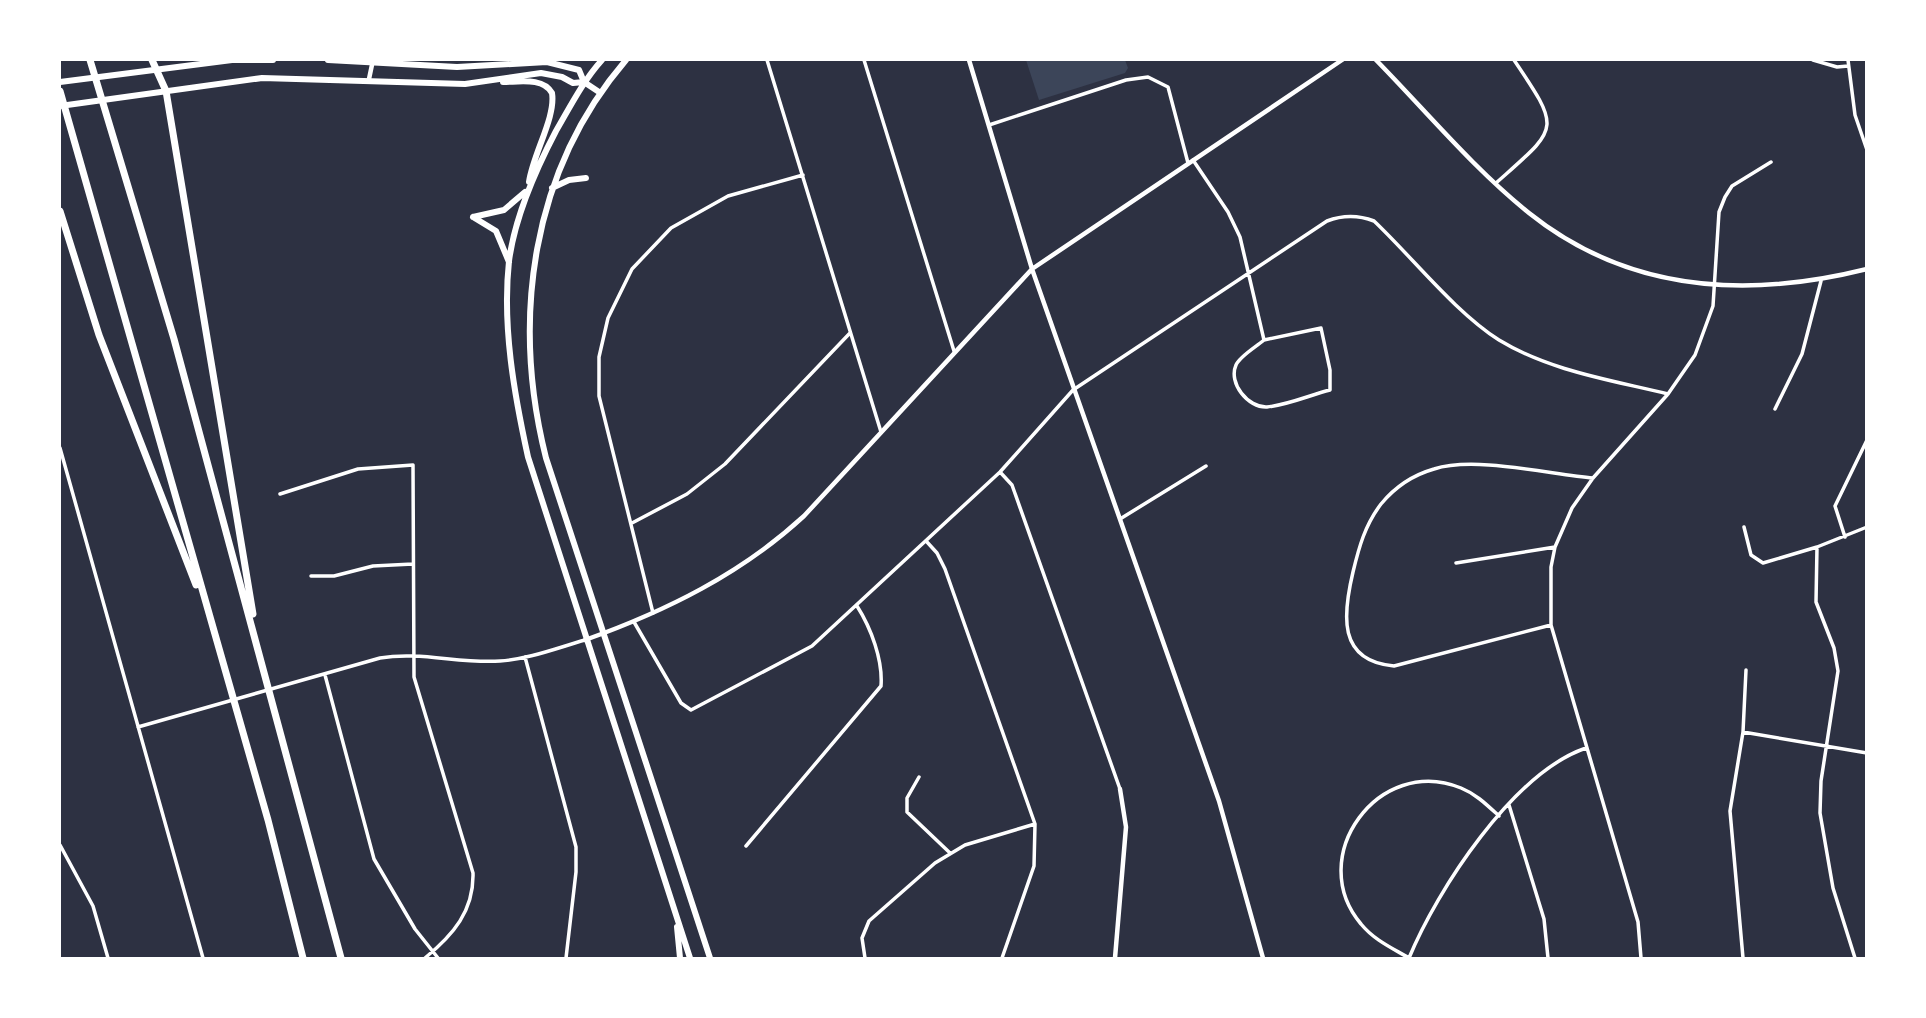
<svg xmlns="http://www.w3.org/2000/svg" width="1926" height="1018" viewBox="0 0 1926 1018" font-family="'Open Sans',sans-serif">
<style>
.green{fill:#3c4559}
.lines{fill:none;stroke-linecap:round;stroke-linejoin:round}
.minor{stroke:#fff;stroke-width:3.5}
.tertiary{stroke:#fff;stroke-width:4.5}
.primary{stroke:#fff;stroke-width:6}
.motorway{stroke:#fff;stroke-width:7}
</style>
<rect width="100%" height="100%" fill="#2d3142"/>
<!-- green -->
<path class="green" d="M1026,60H1125L1128,68L1125,73L1039,100Z"/>
<g class="lines">
<!-- minor -->
<path class="minor" d="M767,60L881,432
M864,60L954,351
M1813,60L1837,67L1848,66
M1848,60L1855,115L1867,150
M989,125L1126,80L1148,77L1168,87L1188,163
M1193,160L1228,212L1240,237L1264,340C1256,347 1240,356 1236,365C1228,383 1248,408 1267,407C1288,405 1310,395 1330,390V370L1321,328L1264,340
M1496,183C1559,127 1562,131 1514,60
M1775,409L1802,354L1821,281
M60,448L203,958
M1000,472L1012,485L1120,789
M280,494L358,469L413,465L414,677L473,873C474,911 453,935 425,958
M1120,519L1206,466
M632,523L687,494L725,464L850,333
M1744,527L1751,555L1763,563L1817,547L1867,527
M1845,537L1835,506L1867,440
M927,542L937,553L945,569L1035,824L1034,866L1002,958
M1817,547L1816,602L1834,648L1838,671L1821,781L1820,813L1833,888L1855,958
M1456,563L1555,547
M311,576H334L373,566L413,564
M653,613L599,396V357L608,318L632,269L671,228L728,196L803,175
M634,622L681,703L691,710L812,646L1000,472L1073,390L1327,221C1343,215 1358,215 1374,221C1413,258 1455,312 1499,340C1550,371 1611,380 1668,394
M1551,625L1394,666C1337,661 1343,614 1353,572C1359,547 1365,525 1381,504C1395,487 1413,475 1434,469C1474,456 1549,474 1593,478
M525,657L576,847V872L566,958
M325,675L374,859L415,929L438,958
M138,727L380,658C420,651 460,664 500,661C529,659 557,648 585,640
M1743,732L1867,753
M919,777L907,798V812L949,852
M1509,805L1544,919L1548,958
M60,845L93,906L108,958
M746,846L881,686C883,660 871,628 857,606
M865,958L862,938L869,921L935,863L965,845L1035,824
M1409,958C1392,948 1374,940 1361,924C1304,857 1379,754 1461,788C1476,794 1487,805 1499,816
M1409,958C1437,890 1513,773 1586,748
M1641,958L1638,922L1551,625V567L1555,547L1572,508L1593,478L1668,394L1695,355L1713,306L1719,212L1725,197L1732,186L1771,162
M1743,958L1730,811L1743,732L1746,670"/>
<!-- tertiary -->
<path class="tertiary" d="M969,60L1032,269L1219,801L1263,958
M1376,60C1426,111 1473,168 1529,213C1629,293 1747,299 1867,269
M369,79L373,60
M585,640C666,611 741,574 804,516L1032,269L1342,60
M1115,958L1126,827L1120,789"/>
<!-- primary -->
<path class="primary" d="M328,60L457,67L547,62L579,70L584,82
M602,60C583,81 570,107 556,131C535,171 515,216 509,261C502,326 514,393 528,457L690,958
M626,60C531,171 511,319 546,458L710,958
M60,82L232,60H273
M503,82C519,82 543,77 552,93C556,117 533,154 529,182
M60,106L262,78L465,84L541,73L562,77L573,83L584,82L599,92
M552,188L569,180L586,178
M473,217L504,210L525,192
M473,217L496,231L509,262
M677,927L680,958"/>
<!-- motorway -->
<path class="motorway" d="M90,60L174,339L341,958
M152,60L166,91L253,614
M60,91L268,820L303,958
M60,211L99,335L196,585"/>
</g>
<!-- border -->
<rect width="1926" height="1018" fill="none" stroke="#ffffff" stroke-width="122"/>
</svg>
